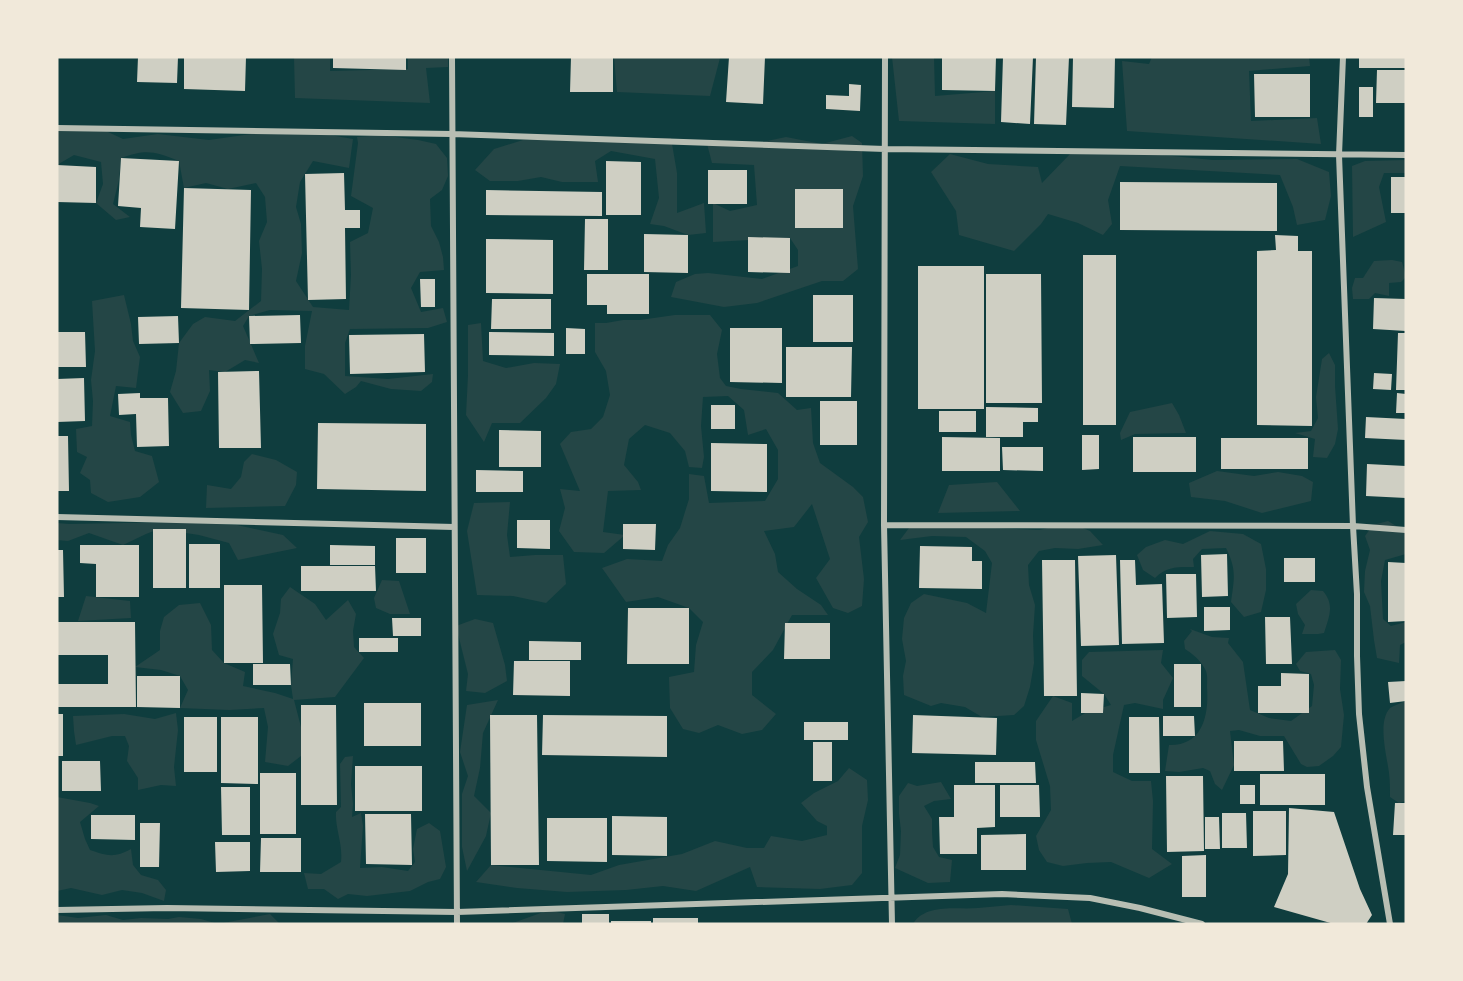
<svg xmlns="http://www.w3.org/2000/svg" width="1463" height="981" viewBox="0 0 1463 981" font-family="Commissioner,sans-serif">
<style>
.green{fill:#244646}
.building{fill:#cfcfc3}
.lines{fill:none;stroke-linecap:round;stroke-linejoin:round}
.minor{stroke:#b8beb3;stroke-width:6}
</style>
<rect width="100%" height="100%" fill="#0f3d3e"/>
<!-- green -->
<path class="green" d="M294,57H330V71L408,69V57H448V67L426,68L430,103L295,98Z
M614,57H705L720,58L710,96L617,92Z
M892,57H934L935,96L995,91V124L899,121Z
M1152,57H1309L1310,66L1249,71L1251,121L1317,118L1321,144L1127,131L1122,61L1149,64Z
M57,128L106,131L123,139L158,134L209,140L257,133L307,131L353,139L349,168L313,161L300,182L296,207L301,224L302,253L296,281L313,307L349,310L351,275L350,242L368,233L373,208L351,196L358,143L357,137L381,135L418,140L436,144L447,158L448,176L442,190L430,199L431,226L439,242L443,257L444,270L420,272L411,288L421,312L443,308L447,322L428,328L350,329L345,343V376L388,379L433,374L432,382L421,391L391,389L361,381L356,387L345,394L324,374L305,369V346L312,311L270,310L249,316L243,326L259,363L245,360L225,372L209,370L210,391L201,411L183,413L170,392L176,371L179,343L193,324L205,317L235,321L261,301L262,269L259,241L267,222L265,197L256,183L228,189L206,183L184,188L179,161C154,151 146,149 121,158L119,180L113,204L130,217L116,220L96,203L103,184L101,162L74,155L57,165Z
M852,136L862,143L863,176L853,206L858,269L843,281H822L757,303L724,307L671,297L676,282L695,274L708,273L762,279L798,266V250L790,238L713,242V203L730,211L757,205L754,165L712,163L706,140L757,143L786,137L822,144Z
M671,138L677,173V213L704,203L706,233L688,235L664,226L650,224L659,198L655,159L611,151L595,161L598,182H562L541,177L518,181H490L475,170L494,149L523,140Z
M1071,153H1142L1213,160L1297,159L1329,172L1331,196L1325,220L1297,225L1293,207L1280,175L1120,166L1108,200L1112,224L1103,235L1078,223L1048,214L1041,224L1014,251L959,235L956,211L931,172L950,154L988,164L1038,167L1042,183Z
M1406,160V173H1384L1379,187L1386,222L1353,237L1352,166L1365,161Z
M1392,260L1402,262L1406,277L1401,282L1389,283V296L1375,293L1369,299H1353L1352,288L1355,278H1363L1374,261Z
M124,295L131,324L133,341L140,357L136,388L116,386L110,416L130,422L131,435L135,451L152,456L159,482L140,497L108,502L91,493L90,480L80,473L87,457L77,452L76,429L92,426L93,401L91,380L95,351L92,301Z
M675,315H710L722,330L717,354L720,378L726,386L741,389L778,393L797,410L811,408L813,443L820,463L853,487L863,497L868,522L859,537L864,579L862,606L848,613L833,608L816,578L830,559L812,504L794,527L764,531L775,554L778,572L797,589L821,605L828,615H792L773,650L752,672V695L776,714L762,730L742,734L718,725L699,733L683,729L670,708L669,677L694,672L696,645L703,622L689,608L658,597L626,602L602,568L627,559L662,561L668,545L680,528L689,499V474L704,476L709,503L765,501L778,479V450L766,429L748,435L744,410L728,396L703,397L701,426L704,457L702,468L689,467L685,451L670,433L645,425L629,439L624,465L638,482L641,490L608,491L603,532L625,535L604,553L574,552L559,531L565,508L560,489L580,491L560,444L571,432L591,429L603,417L610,395L606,371L595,352V323H606L623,320H640Z
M481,323L483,361L506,368L534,363L560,364L556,384L546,398L520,423H492L484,442L466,415L468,375V325Z
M1329,353L1335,365V386L1338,429L1335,444L1327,458L1313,457L1315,439L1295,433L1311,431L1318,418L1316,397L1322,359Z
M1172,403L1179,415L1186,433L1135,434L1121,440L1120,433L1130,412Z
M252,454L276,460L297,472L296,485L285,506L206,508L207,485L231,489L241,477L244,462Z
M1217,471L1254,476L1278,472L1302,476L1313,482L1311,501L1262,513L1225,501L1191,497L1189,483Z
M997,482L1020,511L938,513L949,485Z
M510,502L507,535L510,557L535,555H563L566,584L546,603L513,596L477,595L467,531L474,503Z
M1388,521L1406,532V554L1385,560L1381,581L1383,619L1391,626L1406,622V642L1400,645L1399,663L1377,658L1374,640L1370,606L1364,592L1365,571L1370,550L1365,536L1373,525Z
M178,522L237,525L283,535L297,548L238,560L229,543L199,535L159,529L146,534L123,545L89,533L68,541L57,540V523L69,524Z
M1071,523L1090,531L1103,545L1078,549L1055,548L1039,551L1028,565L1029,585L1035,605L1033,635L1034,663L1030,687L1024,706L1014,715L982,717L965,707L941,703L931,706L904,695L903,676L906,661L902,639L904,618L911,603L924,594L967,603L986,613L992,563L985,551L966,537L932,536L900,540L909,528L953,526L1039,530Z
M1210,531L1243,534L1261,544L1266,569V590L1261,612L1244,617L1231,602C1234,579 1237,570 1226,548L1202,549L1193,559L1194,567C1178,567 1167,566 1155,578L1143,570L1137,555L1146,547L1165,540L1183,544Z
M382,580L399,581L410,614H390L376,608L374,598Z
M290,587L315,604L326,620L348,600L356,614L353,631L354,647L364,658L335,697L294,700L301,727V756L288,766L265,762L268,727L264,708L229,710L180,708L188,690L180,676L161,670L135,667L160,650V631L164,617L179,605L200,603L211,625L212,650L224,663L245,672L243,686L275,693L293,699L291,685L293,659L279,655L273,634L280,613L281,599Z
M1311,590L1323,591C1335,605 1329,617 1324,633L1318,634H1302L1305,625L1298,614L1296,604Z
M86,596L130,601L131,618L78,621Z
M475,619L493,623L505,665L507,681L485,693L466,691L468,674L456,626Z
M1190,629L1212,637L1229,638L1228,643L1243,662L1250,710L1269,718L1291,721L1312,706L1314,685L1311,674L1300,671L1296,664L1306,652L1335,650L1341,660L1340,689L1344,715L1341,747L1333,756L1319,766L1307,767L1301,764L1284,736H1260L1239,730L1230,731L1234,765L1222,790L1215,784L1210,771L1203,768L1179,772L1165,771L1169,745C1203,746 1209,715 1207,687C1207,681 1208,674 1205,669C1200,660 1193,654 1185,649L1184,641L1192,631Z
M1163,650L1161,663L1173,678L1163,700V709L1135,703L1124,705L1113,755V772L1132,781H1151L1153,801L1152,849L1172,864L1149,878L1111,862L1087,863L1063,866L1047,862L1039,850L1036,836L1051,810L1050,786L1036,740V721L1053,696L1072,703V721L1087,712L1111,705L1104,694L1082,676V660L1089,652Z
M498,700L483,733L480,768L474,796L491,813L486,836L467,871L462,847V794L468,776L460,752L467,705Z
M1403,702H1406V801L1399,803L1390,797C1390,789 1390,781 1389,773C1387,756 1377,722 1390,708C1393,706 1399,704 1403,702Z
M176,713L178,730L174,767L176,786L161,785L138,790V778L127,761L129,746L125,736H112L76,745L74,731L73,716L124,714L155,719Z
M353,756L351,784L353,804L352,817L361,813L363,826L360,868L382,867L408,871L415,862L413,849L417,829L429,823L440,831L446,867L440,879L428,882L410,891L367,896L348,894L338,899L324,889H308L304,873L321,874L341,862C343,843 335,829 336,812L341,807L340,764L345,757Z
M849,768L867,780L868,800L862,826V873L852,885L820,889L757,887L750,867L696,891L663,886L626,890L567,892L517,888L476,882L491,865L591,875L619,865L682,854L715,841L747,848H764L771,836L802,841L827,835V826L817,821L801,803L814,793L838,781Z
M941,782L951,799L934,801L924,806L932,819V832L933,847L939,857L952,860L950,882L928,883L895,868L900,855L901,831L899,814V796L908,783L917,786Z
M57,797L90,803L99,806L80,822L85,839L90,850C107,856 115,858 131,849L133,865L141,875L158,880L166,890L164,901L142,893L122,890L102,895L71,888L57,891Z
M1011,905L1068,909L1072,924H913C926,903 957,910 978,908C989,907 1000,906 1011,905Z
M549,910L565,914L563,924H510Z
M270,914L280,924H57V915L78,918L106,915L123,920L141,918L168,919L179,917L201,919L218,924Z"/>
<!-- building -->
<path class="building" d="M138,57H178L177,83L137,82Z
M184,57H246L245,91L184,89Z
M333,57H406V70L333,68Z
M571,57H613V92H570Z
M729,57H765L763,104L726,102Z
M942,57H996L995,91L942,90Z
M1003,57H1033L1030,124L1001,122Z
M1036,57H1069L1066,125L1034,124Z
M1073,57H1115L1114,108L1072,107Z
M1359,57H1406V68H1359Z
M1377,70H1406V103H1376Z
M1254,74H1310V117H1255Z
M849,84L861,85L860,111L826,109V95L849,96Z
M1359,87H1373V117H1359Z
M121,158L179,161L175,229L140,227L141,208L118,206Z
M606,161L641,162V215H606Z
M57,165L96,167V203L57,202Z
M708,170H747V204H708Z
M344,173L345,210H360V228H345L346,299L308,300L305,174Z
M1391,177H1406V213H1391Z
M1120,182L1277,183V231L1120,230Z
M184,188L251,190L249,310L181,308Z
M795,189H843V228H795Z
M486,190L602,192V216L486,215Z
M585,219H608V270H584Z
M644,234L688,235V273L644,272Z
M1275,235L1298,236V251H1312V426L1257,425V251L1276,250Z
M748,237L790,238V273L748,272Z
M486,239L553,240V294L486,293Z
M1083,255H1116V425H1083Z
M918,266H984V409H918Z
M587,274H649V314H607V305H587Z
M986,274H1041L1042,403H986Z
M420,279H435V307H421Z
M813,295H853V342H813Z
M1374,298L1406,299V331L1373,329Z
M492,299H551V329H491Z
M300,315L301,343L250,344L249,316Z
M178,316L179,343L139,344L138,317Z
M566,328L585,329V354H566Z
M730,328H782V383L730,382Z
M57,332H85L86,367H57Z
M489,332L554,333V356L489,355Z
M1398,333H1406V390H1396Z
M424,334L425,372L350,374L349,335Z
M786,347H852L851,397H786Z
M259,371L261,448H219L218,372Z
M1374,373L1392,374L1391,390L1373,389Z
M84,378L85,421L57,422V379Z
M140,393V398H168L169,446L137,447L136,414L119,415L118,394Z
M1397,393L1406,394V413H1396Z
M820,401H857V445H820Z
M711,405H735V429H711Z
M986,407L1038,408V422H1023V437H986Z
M939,411H976V432H939Z
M1366,417L1406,419V440L1365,438Z
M318,423L426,424V491L317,489Z
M499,430L541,431V467H499Z
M1082,435H1099V469L1082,470Z
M57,436H68L69,491H57Z
M942,437L1000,438V471H942Z
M1133,437H1196V472H1133Z
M1221,438H1308V469H1221Z
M711,443L767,444V492L711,491Z
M1002,447H1043V471L1003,470Z
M1367,464L1406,466V498L1366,496Z
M476,470L523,471V492H476Z
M517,520H550V549L517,548Z
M623,524H656L655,550L623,549Z
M153,529H186V588H153Z
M396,538H426V573H396Z
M189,544H220V588H189Z
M80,545H139V597H96V564L80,563Z
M330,545L375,546V565H330Z
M920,546L972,547V561H982V589L919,588Z
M57,550H63L64,597H57Z
M1227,554L1228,596L1202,597L1201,555Z
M1116,555L1119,645L1081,646L1078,556Z
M1284,558H1315V582H1284Z
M1042,560H1075L1077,696H1044Z
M1120,560H1135L1136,585L1162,584L1164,643L1122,644Z
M1388,562L1406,563V621L1388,622Z
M301,566H375L376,591H301Z
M1166,574H1196L1197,617L1167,618Z
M224,585H262L263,663H224Z
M1204,607H1230V630L1204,631Z
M628,608H689V664H627Z
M1265,617H1290L1292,664H1266Z
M392,618H421V636H393Z
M57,622H135L136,707H57V684H108V655H57Z
M785,623H830V659H784Z
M359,638H398V652H359Z
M529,641L581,642V660H529Z
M514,661H570V696L513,695Z
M253,664H290L291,685H253Z
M1174,664H1201V707H1174Z
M1281,673L1309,674V713H1258V686H1281Z
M137,676H180V708L137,707Z
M1406,681V701L1390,703L1388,682Z
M1081,693L1104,694L1103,713H1081Z
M364,703H421V746H364Z
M301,705H336L337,805H301Z
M57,714H63V756H57Z
M490,715H537L539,865H491Z
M543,715L667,716V757L542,755Z
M913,715L997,718L996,755L912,753Z
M1163,716H1194L1195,736H1163Z
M184,717H217V772H184Z
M221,717H258V784L221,783Z
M1129,717H1159L1160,773H1129Z
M804,722H848V740H804Z
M1234,741H1283L1284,771H1234Z
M813,742H832V781H813Z
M62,761H100L101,791H62Z
M975,762H1035L1036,783H975Z
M355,766H422V811H355Z
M260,773H296V834H260Z
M1260,774H1325V805H1260Z
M1166,776H1203L1204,851L1167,852Z
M954,785H995V827L977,828V854H940L939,817H954Z
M1000,785H1039L1040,817H1000Z
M1240,785H1255V804H1240Z
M221,787H250V835H222Z
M1395,803H1406V835H1393Z
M1289,808L1334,812L1360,889L1372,915L1366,924H1334L1274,907L1288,874Z
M1253,811H1286V855L1253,856Z
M1222,813H1246L1247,848H1222Z
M365,814H411L412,865L366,864Z
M91,815H135V840L91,839Z
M612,816L667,817V856L612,855Z
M1205,817H1219L1220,849H1205Z
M547,818H607V862L547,861Z
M140,823H160L159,867H140Z
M1026,834V870H981V835Z
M261,838H301V872H260Z
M215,842H250V871L216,872Z
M1206,855V897H1182V856Z
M582,914H609V924H582Z
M653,918H698V924H653Z
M611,921H651V924H611Z"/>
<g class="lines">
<!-- minor -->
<path class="minor" d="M452,57L457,924
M885,57L884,525L892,924
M1343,57L1339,155L1353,526L1357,594V656L1359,714L1367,787L1390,924
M57,128L452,134L885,149L1406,155
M57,517L454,527
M884,525L1353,526L1406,530
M57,910L167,908L457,912L1002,894L1090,898L1140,908L1202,924"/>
</g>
<!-- border -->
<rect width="1463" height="981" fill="none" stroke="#f1e9da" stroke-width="117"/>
</svg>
